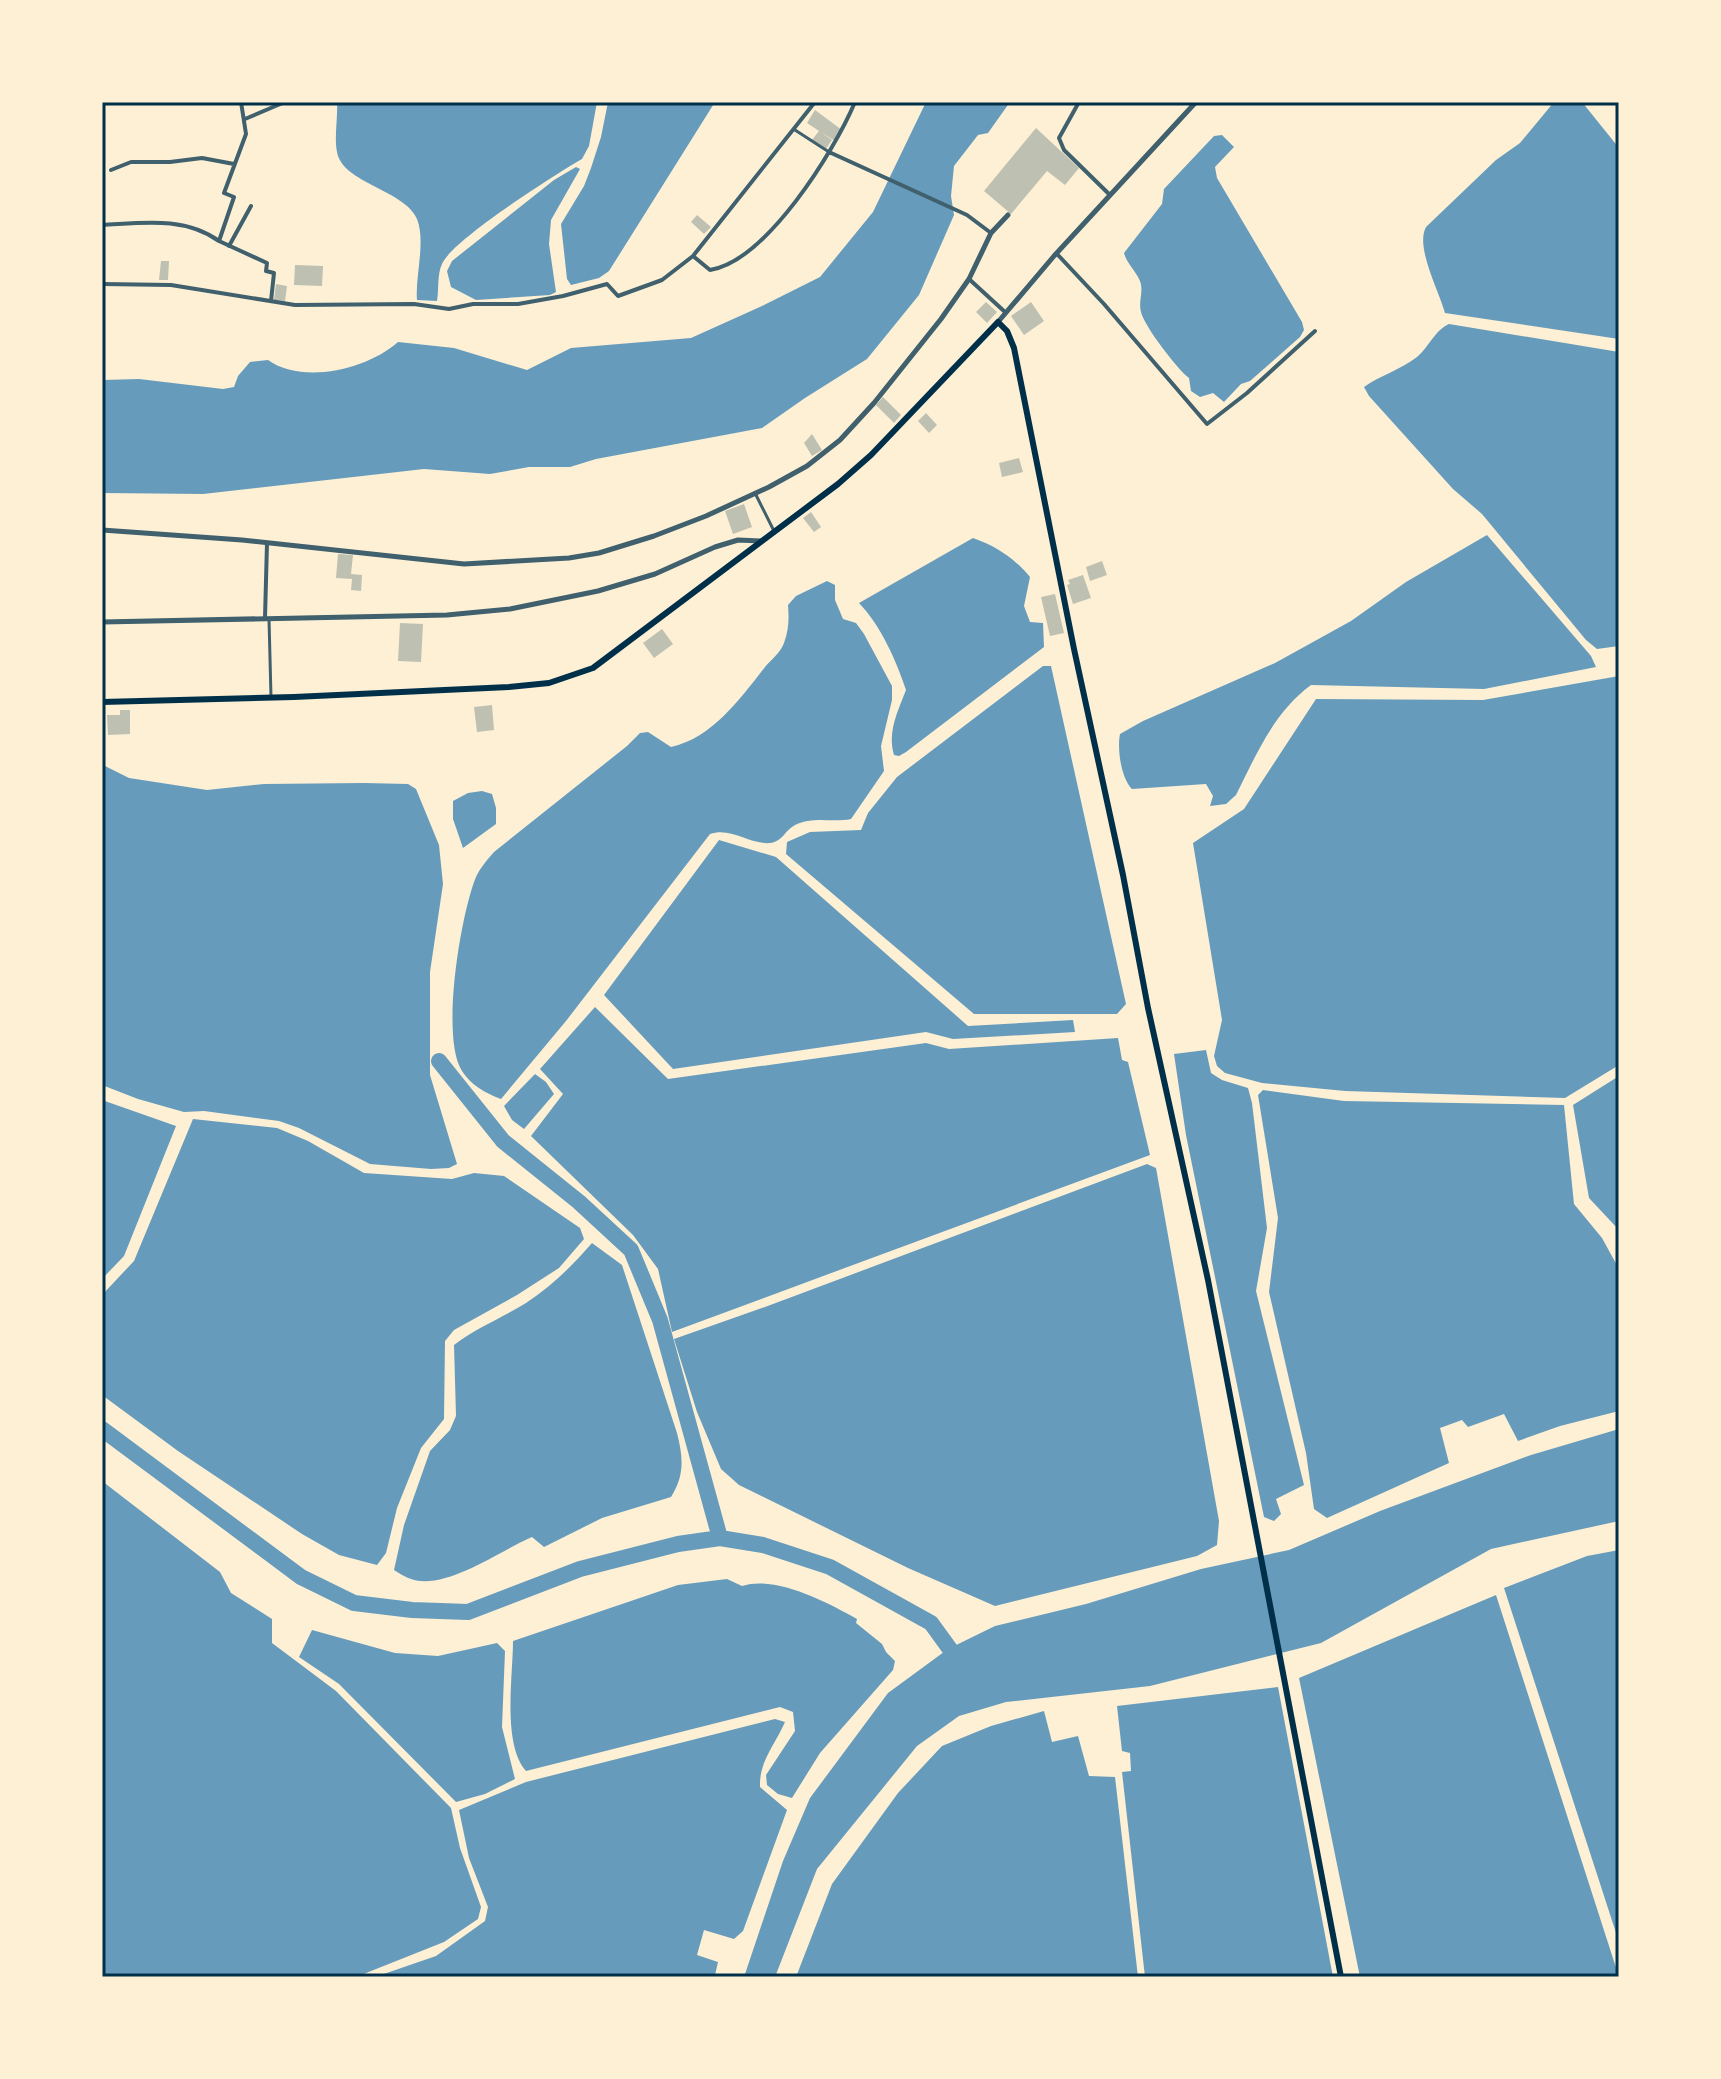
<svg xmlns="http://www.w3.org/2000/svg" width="1721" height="2079" viewBox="0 0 1721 2079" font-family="'Sofia Sans Condensed',sans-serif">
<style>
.water{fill:#669bbc}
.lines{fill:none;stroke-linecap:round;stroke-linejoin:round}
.river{stroke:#669bbc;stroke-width:16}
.building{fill:#bec0b2}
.pedestrian{stroke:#3f606c;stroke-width:3}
.minor{stroke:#3f606c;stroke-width:4}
.tertiary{stroke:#3f606c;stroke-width:5}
.secondary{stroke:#003049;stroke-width:6}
.neatline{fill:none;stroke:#003049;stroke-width:3}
</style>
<rect width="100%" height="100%" fill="#fdf0d5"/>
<!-- water -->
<path class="water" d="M337,102H597L589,146L582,159C556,174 452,240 442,264C437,274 439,290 437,301L417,300C415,276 426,242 417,219C405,190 342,183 337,152C334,137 338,118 337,102Z
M608,102H715L609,271L599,278L571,285L567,279L561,224L584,186L591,168L601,137Z
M926,102H1010L988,133L978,135L954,166L951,196L954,215L919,295L867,359L805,398L762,428L596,459L570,467H529L490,474L424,469L203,494L102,493V380L139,379L223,389L234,387L238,376L250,362L268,360C303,385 368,369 398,342L454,348L527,370L571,348L691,338L762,306L820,277L873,212Z
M1554,102H1582L1619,148V339L1445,313C1439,291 1415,247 1426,227L1496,160L1520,143Z
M1222,135L1234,147L1215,167L1217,178L1302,322L1304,330L1300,337L1250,381L1241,384L1224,402L1213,393L1200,397L1191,391L1189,378C1178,370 1144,326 1141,312C1138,301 1144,292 1140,281C1136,271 1127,264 1124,253L1162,204L1164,189L1214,136Z
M576,167L580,169L551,220L549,244L556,292L550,295L476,300L451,287L447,271L452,261L554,180Z
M1449,324L1619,352V646L1597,649L1586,640L1482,514L1453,489L1369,396L1364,387C1381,375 1400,370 1417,357C1429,347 1435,330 1449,324Z
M1487,535L1591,656L1596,667L1484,689L1311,685C1274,712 1256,755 1236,795L1226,804L1210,806L1213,796L1206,784L1132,789C1121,778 1117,749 1120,734L1143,721L1275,663L1351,621L1406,582Z
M973,538C996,546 1014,558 1030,577L1024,606L1030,622L1043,623L1044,647L906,752L899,756L894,755C887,732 898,711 906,690C896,660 881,626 859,603Z
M827,581L835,585V600L843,619L856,623L864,634L892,686V700L881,746L884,771L851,819C832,823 814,816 795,825C785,830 783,841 771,843C749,845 732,827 710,834L566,1021L501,1099C485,1093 471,1085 462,1071C440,1037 461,913 476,877C480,868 488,859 494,852L627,746L640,733L648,732L671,747C712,738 740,699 765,667C771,660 781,652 784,643C789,630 789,618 788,605L796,596Z
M1043,666H1051L1126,1004L1117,1014H974L786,854L787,842L810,832L861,830L868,813L897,777Z
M1619,676V1065L1565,1098L1345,1091L1262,1083L1225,1073L1217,1066L1214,1056L1222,1020L1193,843L1244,809L1316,699L1483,700Z
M105,766L129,778L207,790L264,784L364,783L408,784L416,789L439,845L443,884L430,972V1075L457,1164L449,1168L431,1169L370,1164L299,1128L279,1121L204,1111L184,1112L138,1099L102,1085V768Z
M482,791L492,794L496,808V824L463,848L453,819V801L468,793Z
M719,840L776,857L968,1026L1073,1020L1075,1032L953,1039L926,1032L673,1069L604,995Z
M595,1007L668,1079L926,1043L949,1049L1118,1038L1122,1060L1128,1062L1150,1155L672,1332L658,1269L633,1235L531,1136L563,1094L540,1069Z
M1206,1050L1211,1073L1222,1080L1248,1088L1252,1103L1267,1228L1256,1291L1304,1485L1276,1499L1281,1514L1274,1521L1264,1517L1186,1135L1174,1054Z
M535,1074L546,1082L554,1094L524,1129L512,1120L504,1106Z
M1619,1076V1230L1589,1198L1573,1105Z
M1263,1090L1344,1101L1564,1105L1574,1204L1602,1238L1619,1269V1411L1560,1426L1518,1441L1504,1414L1468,1427L1462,1420L1440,1428L1449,1463L1327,1518L1314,1509L1306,1453L1269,1292L1278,1218L1258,1095Z
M102,1100L176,1126L124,1256L102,1279Z
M193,1119L277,1128L308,1141L364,1173L452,1179L474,1173L504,1176L580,1228L584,1239L559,1268L517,1295L454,1330L445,1341L444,1419L421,1448L397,1508L386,1553L377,1565L339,1555L302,1534L178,1451L102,1395V1295L134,1261Z
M1147,1164L1156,1168L1219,1521L1217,1545L1197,1556L995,1606L908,1568L739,1485L721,1469L697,1412L674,1339L765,1307Z
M592,1243L622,1265L677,1433C683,1457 685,1475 671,1497L602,1518L544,1547L532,1537C501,1550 445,1591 411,1579C405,1577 399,1573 394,1570L404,1525L430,1451L450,1430L456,1416L454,1345C476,1328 502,1318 526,1303C552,1286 572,1266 592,1243Z
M1619,1429V1521L1491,1549L1321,1643L1150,1686L1006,1702L959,1716L917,1746L817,1869L775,1977H744L783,1861L810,1798L888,1693L948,1649L995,1626L1086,1604L1201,1569L1289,1550L1380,1511L1531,1455Z
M102,1481L220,1572L231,1593L272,1619V1643L336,1691L451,1808L460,1848L481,1907L478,1919L444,1942L356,1977H102Z
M1619,1550V1942L1504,1588L1587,1556Z
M727,1579L742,1586C775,1575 827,1602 857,1619L856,1623L882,1644L886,1652L895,1661L893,1670L820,1753L792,1798L778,1794L767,1785L766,1775L795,1731L793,1712L780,1707L526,1771C502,1744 513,1676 513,1641L678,1585Z
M1496,1595L1619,1977H1360L1299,1678Z
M312,1630L395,1653L438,1656L497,1643L505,1651L502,1727L515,1779L485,1794L456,1802L339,1684L299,1657Z
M1278,1687L1333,1977H1145L1122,1772L1131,1771L1130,1753L1122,1751L1117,1706Z
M1044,1711L1052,1742L1078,1736L1089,1776L1115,1777L1138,1977H796L832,1884L898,1793L942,1746L991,1726Z
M775,1719L785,1722C775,1745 759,1761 760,1787L787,1810L743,1931L734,1939L704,1930L697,1955L718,1962L715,1975L724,1977H375L436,1956L485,1921L488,1907L469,1858L459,1810L526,1782Z"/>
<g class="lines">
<!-- river -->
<path class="river" d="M439,1061L503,1141L579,1202L631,1250L660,1320L720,1538
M102,1429L301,1577L354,1603L412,1610L468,1612L580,1569L678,1544L720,1538L763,1545L830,1567L931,1623L960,1663"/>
</g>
<!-- building -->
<path class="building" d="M815,110L842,130L835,141L821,132L832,140L826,149L812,140L819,131L807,123Z
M1036,128L1079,168L1065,185L1047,171L1011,214L984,191Z
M697,215L711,227L704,234L691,222Z
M161,261H169L168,280H159Z
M295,265L323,266L322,286L294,285Z
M276,284L287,286L285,301L274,300Z
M986,302L997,312L987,323L976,312Z
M1031,302L1044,321L1024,335L1011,316Z
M883,397L901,415L894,423L876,405Z
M926,413L937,425L929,433L918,421Z
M812,434L822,450L812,456L804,443Z
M1019,458L1023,472L1002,477L999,463Z
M744,504L752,527L733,534L725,511Z
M811,512L821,527L814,532L803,518Z
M338,554L353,555L351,574L362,575L361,591L351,590L352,579L336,578Z
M1102,561L1107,575L1090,581L1086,567Z
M1083,575L1091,598L1073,604L1067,585L1070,584L1068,580Z
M1055,594L1064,633L1050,636L1041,597Z
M400,623L423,624L421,662L398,661Z
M662,629L673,644L654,658L643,643Z
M492,705L494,730L477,732L474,707Z
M120,710H130V734L108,735L107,715H120Z"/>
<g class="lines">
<!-- pedestrian -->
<path class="pedestrian" d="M795,130L829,152
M756,495L774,531
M269,619L271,697"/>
<!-- minor -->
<path class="minor" d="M241,102L246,134L224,193L234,197L219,241L267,263L266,271L274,273L271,301
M1079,102L1059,138L1064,150L1110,195
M245,119L285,102
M829,152L967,215L991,233
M111,170L131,162H170L202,158L234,164
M102,225C142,223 184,216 219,241
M229,246L251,206
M1057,254L1104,304L1207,424L1247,393L1315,331
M693,256L710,270C766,261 834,152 855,102
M969,279L1005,312
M102,284L171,285L295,305L414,304L449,309L473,304H518L563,296L607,284L618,296L662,280L693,256L815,102
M265,618L267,543"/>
<!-- tertiary -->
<path class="tertiary" d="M998,322L1054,256L1196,102
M102,530L242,540L464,564L569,558L599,553L654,536L706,516L769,487L807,466L840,440L874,403L941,319L969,279L991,233L1008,215
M102,622L447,615L510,609L598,591L655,574L715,547L738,540L761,541"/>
<!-- secondary -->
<path class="secondary" d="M102,702L294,697L509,687L549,683L593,668L838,484L871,455L998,322L1007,331L1014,348L1074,649L1123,875L1148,1008L1208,1280L1341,1977"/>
</g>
<!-- border -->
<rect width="1721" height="2079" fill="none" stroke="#fdf0d5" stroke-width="208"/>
<rect x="104" y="104" width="1513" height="1871" class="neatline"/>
</svg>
